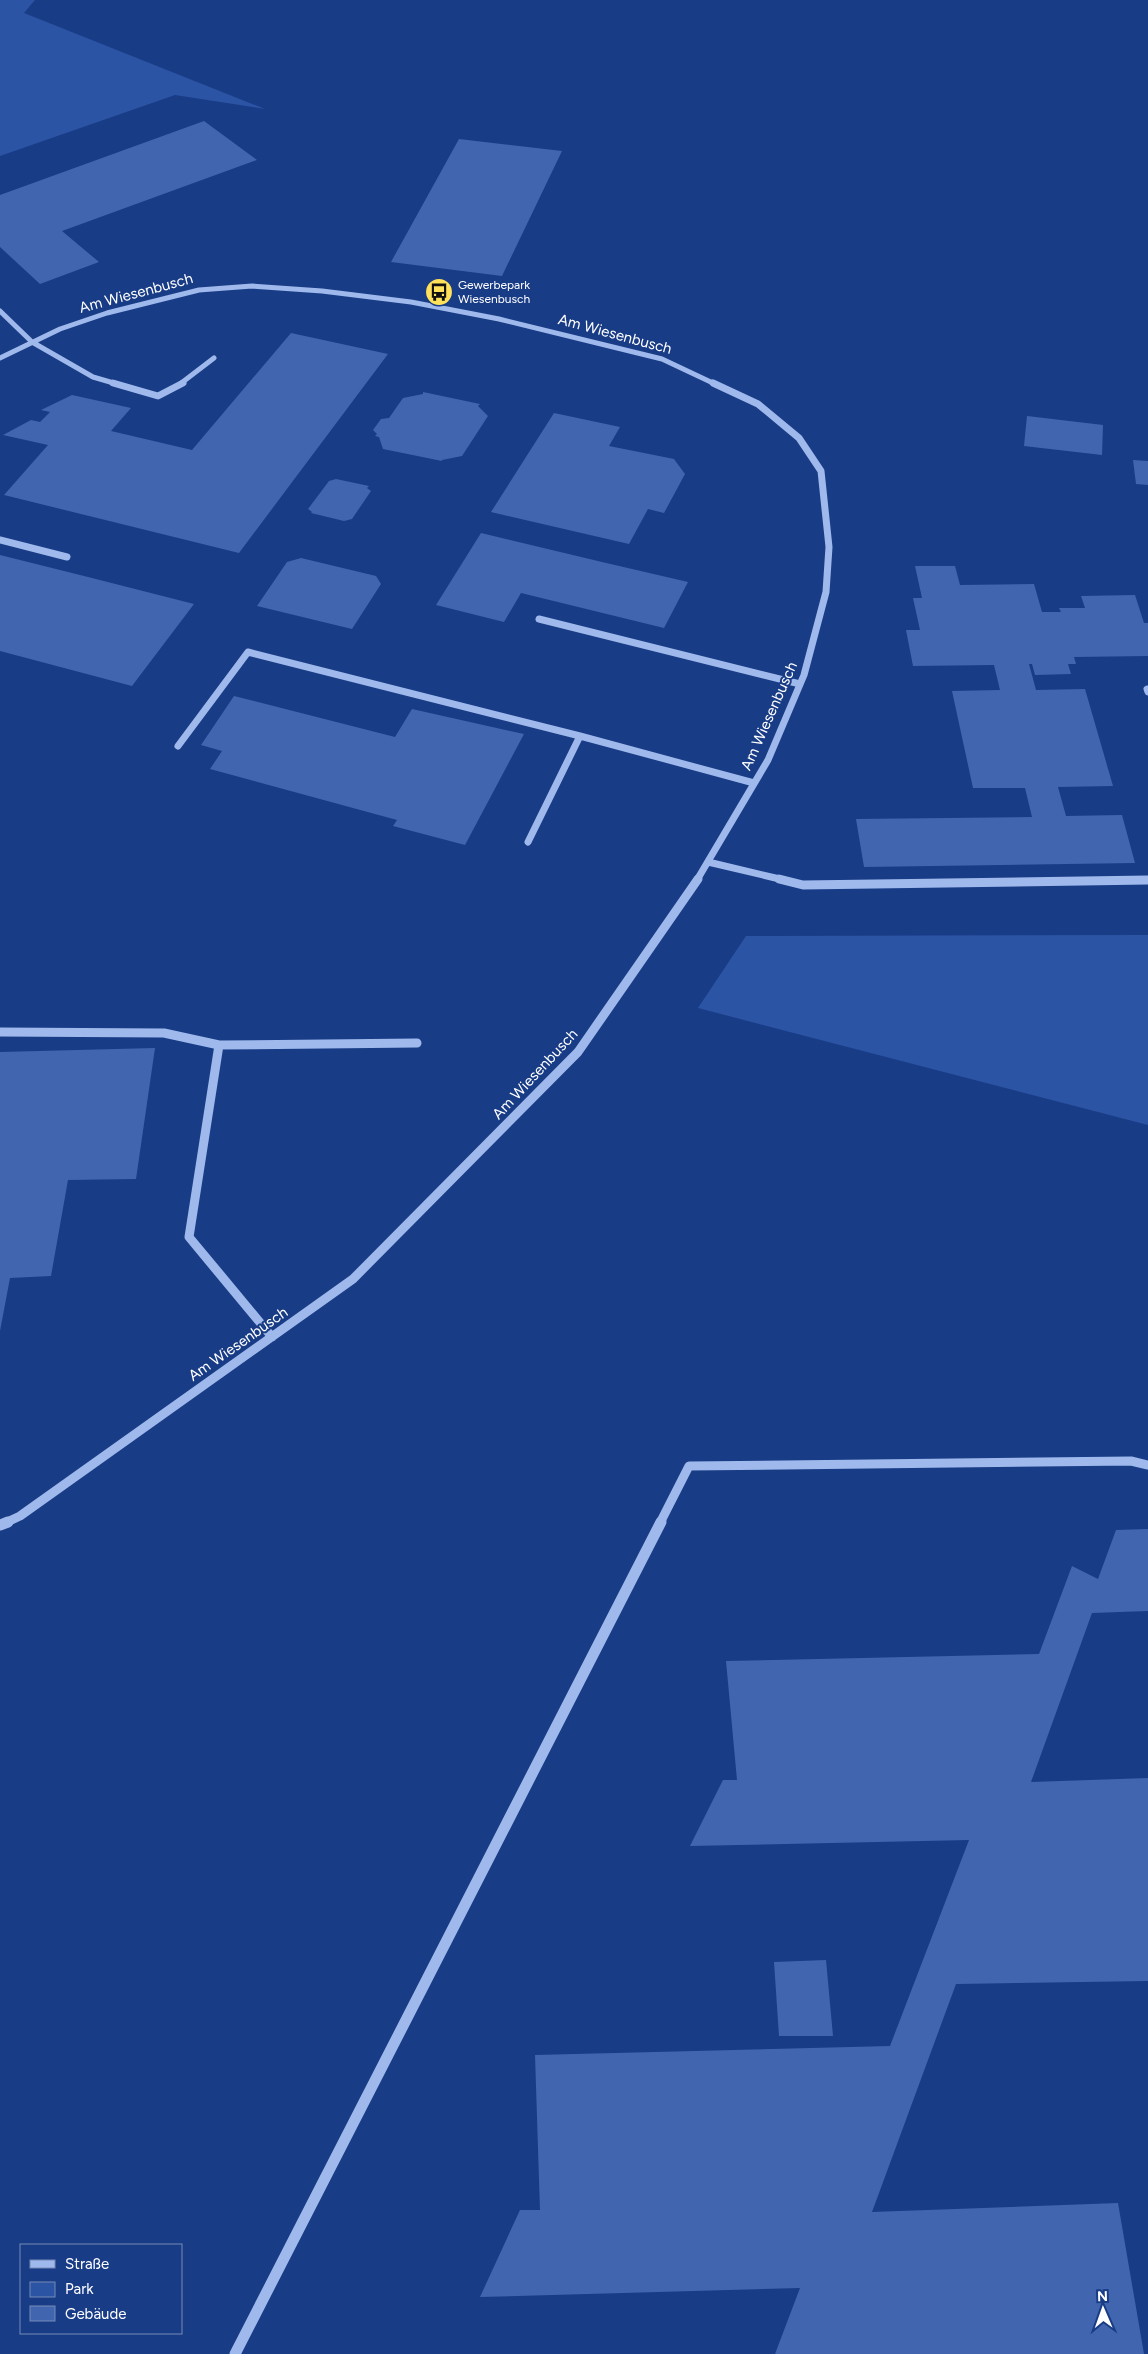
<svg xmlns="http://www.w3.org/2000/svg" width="1148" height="2354" viewBox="0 0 1148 2354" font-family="Figtree,sans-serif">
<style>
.green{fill:#2c54a4}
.building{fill:#4166af}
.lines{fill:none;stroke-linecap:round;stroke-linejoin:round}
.minor-far3{stroke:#9fb9ec;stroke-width:5}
.minor-far2{stroke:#9fb9ec;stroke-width:7}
.minor-far1{stroke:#9fb9ec;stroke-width:9}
.minor{stroke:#9fb9ec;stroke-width:11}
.labels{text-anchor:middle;stroke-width:4;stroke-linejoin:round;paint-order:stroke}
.far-poi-label{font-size:12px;fill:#fff;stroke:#193c86;text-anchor:start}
.street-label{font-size:15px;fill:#fff;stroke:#193c86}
</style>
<rect width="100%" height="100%" fill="#193c86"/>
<!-- green -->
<path class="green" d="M0,0H35L24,13L265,109L175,95L0,156Z
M1148,935V1125L698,1008L746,936Z"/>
<!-- building -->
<path class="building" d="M204,121L257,160L62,231L99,262L40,284L0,247V195Z
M459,139L562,151L502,276L391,262Z
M291,333L388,354L239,553L4,495L48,445L3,435L31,420L40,422L50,412L41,410L72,395L131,408L111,431L192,450Z
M423,392L480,404L478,406L488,416L462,456L442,460V461L383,449L379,437L375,436L377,434L373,430L381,419L389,418L403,398L423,394Z
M554,413L620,427L609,446L674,459L685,474L664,513L648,509L629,544L491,512Z
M1027,416L1103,425L1102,455L1024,446Z
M1133,460L1148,461V485L1136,484Z
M336,479L369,486L367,488L371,491L352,519L344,521L311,513L312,512L308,509L329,481Z
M481,533L602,562L688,582L664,628L521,593L504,622L436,605Z
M0,555L88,577L194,604L132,686L0,651Z
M301,558L376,576L381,584L352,629L257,606L287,562Z
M915,566H955L960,585L1034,584L1042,612H1061L1059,608H1085L1081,596L1135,595L1144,623H1148V656L1074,657L1076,664H1068L1071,674L1035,675L1032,664H1029L1036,690L1085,689L1113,786L1058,787L1066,816L1122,815L1135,863L864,867L856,819L1032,817L1025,788H973L952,691L1000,690L994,665L913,666L906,630H920L913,598H922Z
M234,696L395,737L412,709L524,734L465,845L393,826L397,820L210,769L222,751L201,745Z
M155,1048L136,1179L68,1180L51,1276L10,1278L0,1331V1052Z
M1148,1529V1611L1092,1613L1031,1782L1148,1778V1981L956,1984L872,2212L1118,2203L1144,2354H775L800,2288L480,2297L520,2210H540L535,2055L890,2046L969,1840L690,1846L723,1780H737L726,1661L1039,1654L1072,1566L1098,1579L1116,1530Z
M826,1960L833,2036H779L774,1962Z"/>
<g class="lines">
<!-- minor-far3 -->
<path class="minor-far3" d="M0,311L32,342L93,377L117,384
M0,358L60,329L107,313L199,290L252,286L322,291L411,302L499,319L662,359L715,384
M180,384L214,358"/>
<!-- minor-far2 -->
<path class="minor-far2" d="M113,383L158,396L183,383
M0,540L67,557
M539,619L800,684
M1147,689L1148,692
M178,746L248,652L580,736L754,783
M528,842L580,736
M708,862L784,880
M697,880L768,760L804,675L826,592L829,547L821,471L799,438L758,404L713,383
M1123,880H1148"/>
<!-- minor-far1 -->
<path class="minor-far1" d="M779,879L803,885L1148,880
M0,1032L164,1033L219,1045L417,1043
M219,1045L189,1237L272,1337
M5,1523L20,1516L353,1279L578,1052L698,879
M660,1523L689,1466L1131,1461L1148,1465"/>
<!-- minor -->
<path class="minor" d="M0,1525L8,1522
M235,2354L661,1522"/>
</g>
<!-- icons -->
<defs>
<g id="bus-disc" transform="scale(1.4375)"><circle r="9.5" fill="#ffe25a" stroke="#193c86"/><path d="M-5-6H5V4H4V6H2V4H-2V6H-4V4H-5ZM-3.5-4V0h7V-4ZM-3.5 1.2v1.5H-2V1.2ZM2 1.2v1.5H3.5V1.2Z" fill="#111"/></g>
</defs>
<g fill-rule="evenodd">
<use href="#bus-disc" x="439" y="292"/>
</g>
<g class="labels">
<!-- far-poi labels -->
<g class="far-poi-label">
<text x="458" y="289">Gewerbepark<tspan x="458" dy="14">Wiesenbusch</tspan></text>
</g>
<!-- street labels -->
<g class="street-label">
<text transform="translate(136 293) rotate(-15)" y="5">Am Wiesenbusch</text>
<text transform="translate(615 334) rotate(15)" y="5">Am Wiesenbusch</text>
<text transform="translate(769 716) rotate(-66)" y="5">Am Wiesenbusch</text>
<text transform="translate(535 1074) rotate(-47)" y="5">Am Wiesenbusch</text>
<text transform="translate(238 1344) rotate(-35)" y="5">Am Wiesenbusch</text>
</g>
</g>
<!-- legend -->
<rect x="20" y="2244" width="162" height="90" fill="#193c86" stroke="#758ab6"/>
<rect x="30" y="2260" width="25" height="8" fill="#9fb9ec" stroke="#758ab6"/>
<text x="65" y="2269" font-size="15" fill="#ffffff">Straße</text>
<rect x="30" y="2282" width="25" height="15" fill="#2c54a4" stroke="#758ab6"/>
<text x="65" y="2294" font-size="15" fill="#ffffff">Park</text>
<rect x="30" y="2306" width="25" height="15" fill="#4166af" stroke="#758ab6"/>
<text x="65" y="2319" font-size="15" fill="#ffffff">Gebäude</text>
<!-- north arrow -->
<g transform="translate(1103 2309) rotate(358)" stroke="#193c86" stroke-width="4" paint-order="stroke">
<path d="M0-4L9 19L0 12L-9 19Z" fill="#ffffff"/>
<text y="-8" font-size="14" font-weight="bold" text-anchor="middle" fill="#ffffff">N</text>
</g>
</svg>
